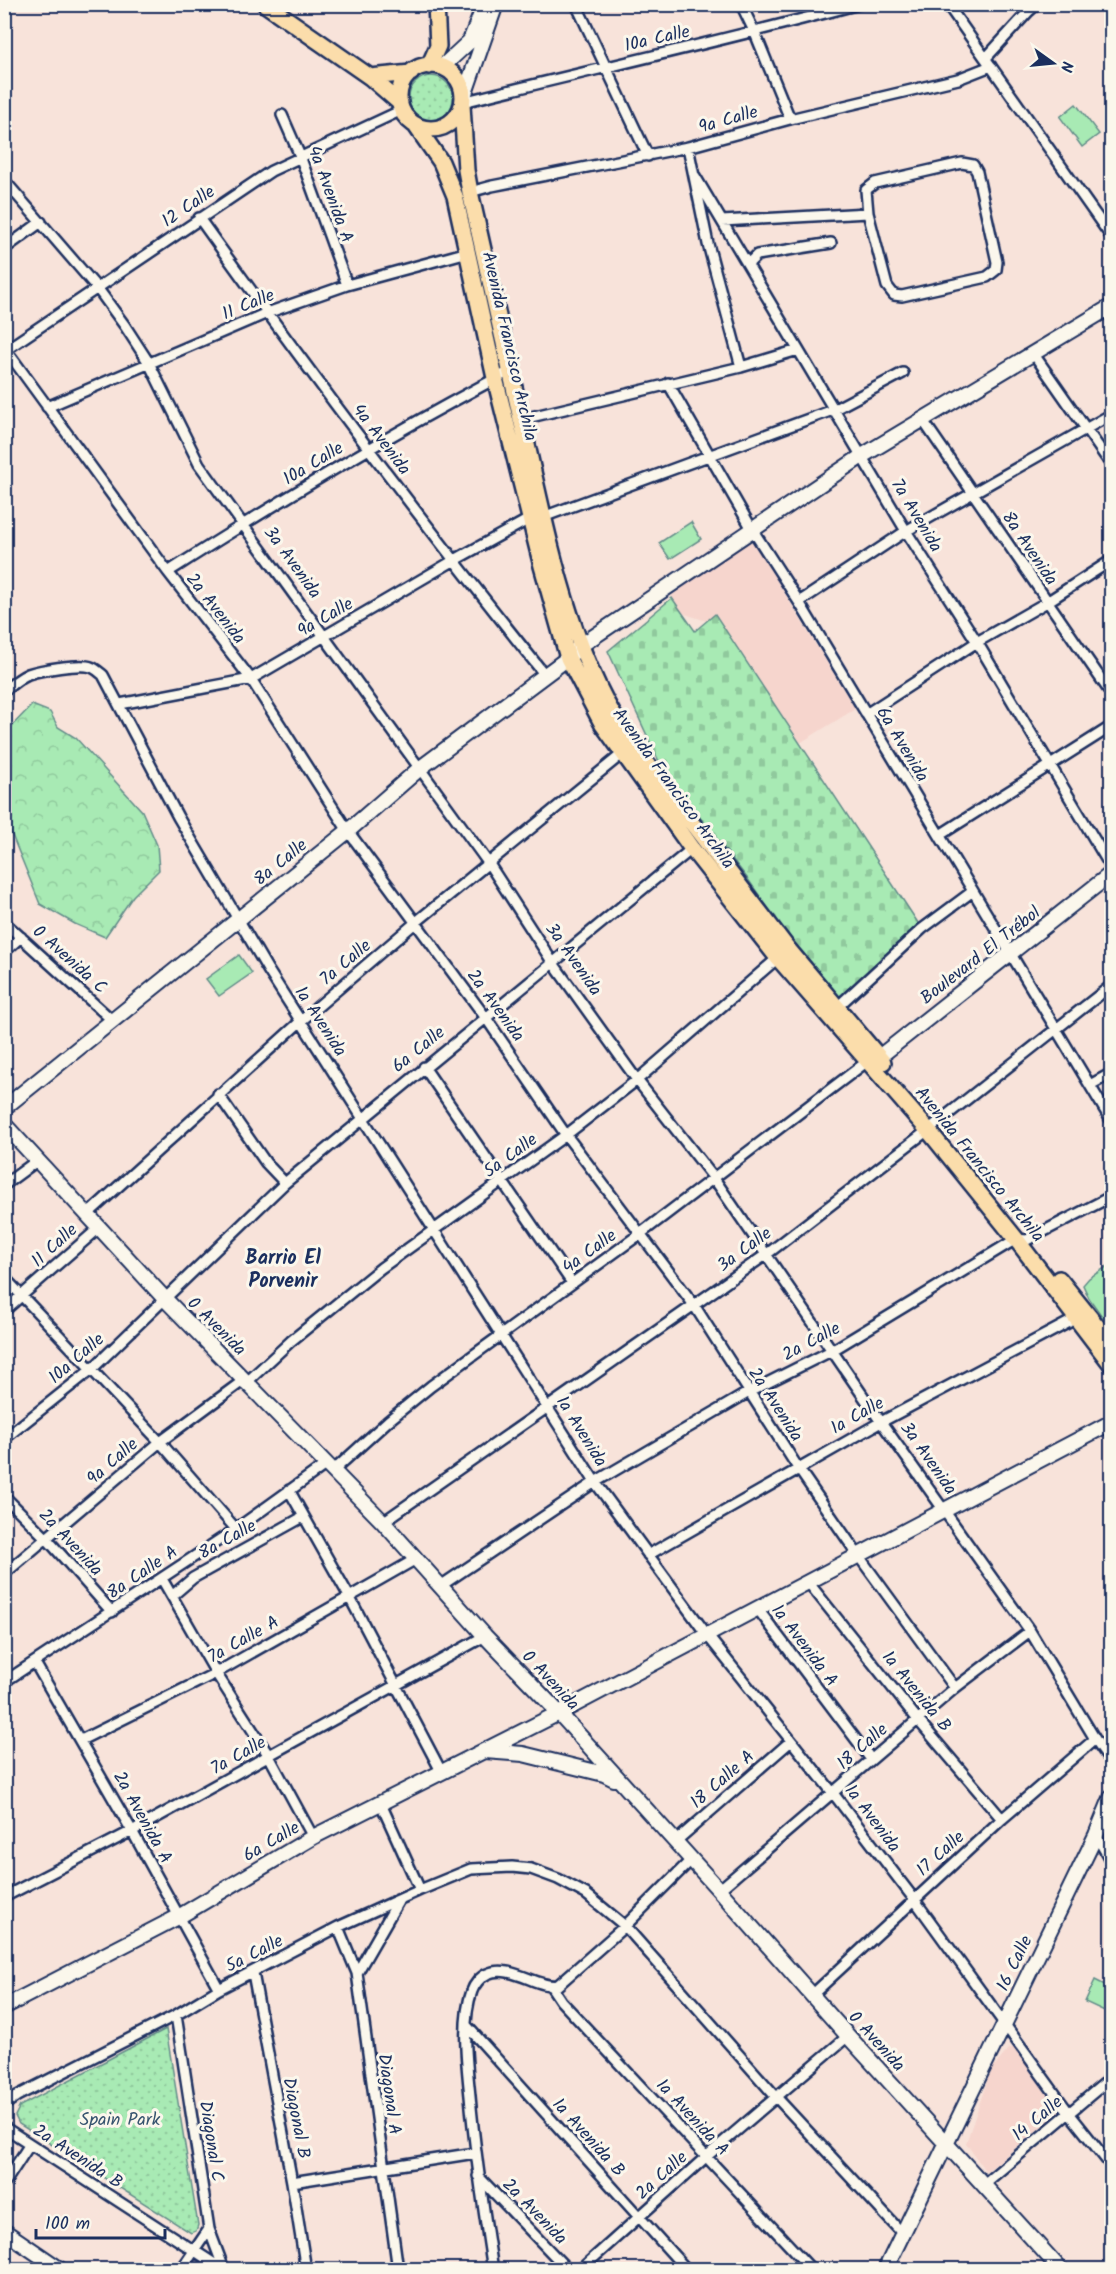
<svg xmlns="http://www.w3.org/2000/svg" width="1116" height="2274" viewBox="0 0 1116 2274" font-family="Kalam,sans-serif">
<style>
.built{fill:#f6d5cd}
.grass{fill:#a8eab4;stroke:#628c89;stroke-width:1.5}
.forest{fill:url(#forest-crowns);stroke:#628c89;stroke-width:1.5}
.cemetery{fill:url(#cemetery-stones);stroke:#628c89;stroke-width:1.5}
.park{fill:url(#park-dots);stroke:#628c89;stroke-width:1.5}
.lines{fill:none;stroke-linecap:round;stroke-linejoin:round}
.street-casing{stroke:#1b2f5e;stroke-width:14}
.secondary-casing{stroke:#1b2f5e;stroke-width:18}
.primary-casing{stroke:#1b2f5e;stroke-width:20}
.street{stroke:#fbf7ec;stroke-width:9}
.secondary{stroke:#fbf7ec;stroke-width:14}
.primary{stroke:#fbddab;stroke-width:15}
.labels{text-anchor:middle;stroke-width:6;stroke-linejoin:round;paint-order:stroke}
.street-label{font-size:18px;fill:#1b2f5e;stroke:#fbf7ec}
.park-label{font-size:18px;fill:#37546f;stroke:#fbf7ec}
.neighbourhood-label{font-size:20px;font-weight:bold;fill:#1b2f5e;stroke:#fbf7ec}
</style>
<defs>
<pattern id="forest-crowns" width="20" height="18" patternUnits="userSpaceOnUse" patternTransform="scale(1.5)"><rect width="20" height="18" fill="#a8eab4"/><path d="M2 6a3 3 0 1 1 6 0M12 15a3 3 0 1 1 6 0" fill="none" stroke="#90c99d"/></pattern>
<pattern id="cemetery-stones" width="16" height="16" patternUnits="userSpaceOnUse" patternTransform="scale(1.5)"><rect width="16" height="16" fill="#a8eab4"/><path d="M2 7V4a2 2 0 0 1 4 0v3zM10 15v-3a2 2 0 0 1 4 0v3z" fill="#90c99d"/></pattern>
<pattern id="park-dots" width="8" height="8" patternUnits="userSpaceOnUse" patternTransform="scale(1.5)"><rect width="8" height="8" fill="#a8eab4"/><path d="M2 2h.1M6 6h.1" fill="none" stroke="#90c99d" stroke-width="1.8" stroke-linecap="round"/></pattern>
</defs>
<rect width="100%" height="100%" fill="#f8e3da"/>
<filter id="ink" filterUnits="userSpaceOnUse"><feTurbulence type="fractalNoise" baseFrequency=".0167" numOctaves="2"/><feDisplacementMap in="SourceGraphic" scale="12" xChannelSelector="R" yChannelSelector="G"/><feConvolveMatrix kernelMatrix="1 2 1 2 8 2 1 2 1" color-interpolation-filters="sRGB"/></filter>
<g filter="url(#ink)">
<!-- built -->
<path class="built" d="M743,541L754,543L855,709L800,743L716,615L707,621L682,613L672,598V591Z
M1010,2048H1018L1060,2111L986,2172L966,2143L991,2070Z"/>
<!-- grass -->
<path class="grass" d="M1076,104L1099,134L1082,147L1060,117Z
M691,522L701,539L670,559L659,543Z
M239,955L252,973L219,996L206,979Z
M1111,1264V1329L1089,1298L1083,1285L1089,1278Z
M1095,1980L1111,1988V2014L1085,2002Z"/>
<!-- forest -->
<path class="forest" d="M32,705L50,712L58,727L76,738L142,811L157,845L159,870L133,896L105,937L75,924L40,904L5,818V733Z"/>
<!-- cemetery -->
<path class="cemetery" d="M672,598L695,631L715,614L922,929L838,1007L747,878L663,770L608,651Z"/>
<!-- park -->
<path class="park" d="M409 98a22 22 0 1 1 44 0a22 22 0 1 1-44 0Z
M166,2029L198,2225L196,2231L191,2233L19,2124L15,2116L20,2106Z"/>
<g class="lines">
<!-- street casing -->
<g class="street-casing">
<path id="street" d="M576,4L648,156
M741,4L755,33L790,119
M947,4L1112,238
M986,58L1028,12L1037,4
M463,102C595,69 727,40 859,4
M282,115L300,156L347,285
M688,147L708,244L741,367
M962,163L973,165L977,172L997,262L996,270L987,277L902,296L894,295L887,286L868,213L866,190L875,183Z
M695,176L906,531L977,642L1112,869
M4,180L98,289L125,326L149,363L199,464L489,864L553,963L637,1080L713,1177L881,1422L1030,1631L1095,1739L1112,1763
M470,192L492,186L688,147L790,119L958,79L991,66
M199,218C310,373 425,526 545,675
M722,221L868,213
M4,249L41,222
M748,264L757,255L831,243
M4,347L168,572L251,679L348,831L486,1018L566,1135L694,1305L798,1468L858,1555L955,1688
M4,351L271,171L402,110
M1033,353L1112,466
M668,383L752,529L799,602L1112,1122
M47,407L267,313L347,285L468,252
M922,419L1112,695
M518,420L741,367L798,350
M168,572C279,501 393,432 510,371
M799,602L906,531L1112,414
M4,691C12,684 19,678 28,674C40,670 80,663 91,667C95,668 99,672 103,675L178,817L268,970L595,1482L707,1635L833,1793L914,1899L1069,2113L1112,2167
M120,704L251,679L453,561L531,518L543,517L833,410L903,373
M866,714L977,642L1047,602L1112,560
M940,835L1112,726
M4,922L113,1021
M4,952L21,937
M833,1011L922,929L973,891
M424,1067L572,1283
M1090,1085L1112,1073
M218,1094L266,1163L285,1183
M4,1185L38,1160
M88,1214L301,1021L415,923L627,750
M4,1277L160,1442L236,1529
M4,1311L99,1228
M4,1439L92,1369L285,1183L694,847
M332,1472L388,1421L431,1386L640,1234L869,1060
M289,1490L350,1598L442,1773
M4,1496L47,1539L112,1612
M383,1522L767,1254L928,1130L1112,985
M648,1555L881,1422L1079,1317
M4,1574L160,1442L240,1383L247,1382L291,1341L381,1268L566,1135L637,1080L780,956
M162,1579L216,1673L269,1756L313,1837
M808,1582L918,1720L1002,1819
M439,1587L595,1482L749,1392L833,1350L1016,1239L1027,1240L1112,1196
M172,1596L193,1578L303,1517
M757,1608L870,1758
M35,1663L132,1831L219,1989
M4,1682L236,1529L325,1465
M81,1740L216,1673L416,1559
M381,1804L420,1890
M1096,1835L1112,1863
M675,1842L791,1741
M719,1890L955,1688L1030,1631
M4,1897L132,1831L485,1636
M338,1927L357,1973L398,2270
M253,1973L292,2182L306,2270
M357,1973L399,1900
M551,1986L561,2001L812,2270
M812,1995L1002,1819L1095,1739
M176,2015L209,2229L224,2269
M467,2026L687,2270
M4,2105L17,2096L176,2015L219,1989L338,1927L420,1890L471,1869L512,1867L531,1869L558,1879L586,1894L625,1926L777,2098L902,2233
M4,2127L224,2270
M478,2176L568,2270
M292,2182L475,2153
M4,2184L30,2144
M984,2184L1112,2077
M181,2270L209,2229
M493,2270C484,2212 475,2155 470,2096C467,2066 461,2020 472,1991C474,1985 480,1977 487,1974C511,1963 538,1989 558,1985L625,1926L691,1860
M580,2270L707,2156L848,2036"/>
</g>
<!-- secondary casing -->
<g class="secondary-casing">
<path id="secondary" d="M442,67L470,41L485,4
M463,99L496,4
M871,1060L879,1057L1112,873
M4,1108L348,831L419,769L568,658L580,646L862,456L1112,306
M4,1124L165,1299L383,1522L485,1636L559,1713L719,1890L848,2036L1061,2270
M485,1751L523,1754L604,1774L614,1779
M4,2007L180,1916L313,1837L559,1713L1112,1422
M4,2231L61,2270
M885,2270L1096,1835L1112,1796"/>
</g>
<!-- primary casing -->
<g class="primary-casing">
<path id="primary" d="M265,4L370,77L400,103
M399 97a32 32 0 1 1 64 0a32 32 0 1 1-64 0Z
M429,66L438,46L436,4
M370,77L411,73
M462,105L466,170L470,192C489,276 508,361 527,445C550,546 572,661 633,746L788,949L883,1062
M416,126L441,162L455,196L495,378L542,566L568,658L603,725L692,849L778,958L928,1130L1016,1239L1112,1365
M1059,1279L1112,1345"/>
</g>
<!-- street -->
<use href="#street" class="street"/>
<!-- secondary -->
<use href="#secondary" class="secondary"/>
<!-- primary -->
<use href="#primary" class="primary"/>
</g>
</g>
<g class="labels">
<!-- street labels -->
<g class="street-label">
<text transform="translate(657 38) rotate(-13)" y="6">10a Calle</text>
<text transform="translate(728 119) rotate(-16)" y="6">9a Calle</text>
<text transform="translate(331 194) rotate(70)" y="6">4a Avenida A</text>
<text transform="translate(188 206) rotate(-34)" y="6">12 Calle</text>
<text transform="translate(248 304) rotate(-22)" y="6">11 Calle</text>
<text transform="translate(510 346) rotate(77)" y="6">Avenida Francisco Archila</text>
<text transform="translate(382 439) rotate(53)" y="6">4a Avenida</text>
<text transform="translate(313 463) rotate(-31)" y="6">10a Calle</text>
<text transform="translate(917 515) rotate(59)" y="6">7a Avenida</text>
<text transform="translate(1030 548) rotate(56)" y="6">8a Avenida</text>
<text transform="translate(293 562) rotate(54)" y="6">3a Avenida</text>
<text transform="translate(216 608) rotate(52)" y="6">2a Avenida</text>
<text transform="translate(325 617) rotate(-30)" y="6">9a Calle</text>
<text transform="translate(903 744) rotate(59)" y="6">6a Avenida</text>
<text transform="translate(674 788) rotate(54)" y="6">Avenida Francisco Archila</text>
<text transform="translate(280 862) rotate(-39)" y="6">8a Calle</text>
<text transform="translate(980 955) rotate(-38)" y="6">Boulevard El Trébol</text>
<text transform="translate(70 959) rotate(42)" y="6">0 Avenida C</text>
<text transform="translate(574 959) rotate(55)" y="6">3a Avenida</text>
<text transform="translate(345 962) rotate(-40)" y="6">7a Calle</text>
<text transform="translate(496 1005) rotate(54)" y="6">2a Avenida</text>
<text transform="translate(321 1021) rotate(57)" y="6">1a Avenida</text>
<text transform="translate(418 1049) rotate(-39)" y="6">6a Calle</text>
<text transform="translate(510 1155) rotate(-36)" y="6">5a Calle</text>
<text transform="translate(980 1164) rotate(51)" y="6">Avenida Francisco Archila</text>
<text transform="translate(54 1245) rotate(-42)" y="6">11 Calle</text>
<text transform="translate(744 1249) rotate(-36)" y="6">3a Calle</text>
<text transform="translate(589 1251) rotate(-36)" y="6">4a Calle</text>
<text transform="translate(217 1326) rotate(45)" y="6">0 Avenida</text>
<text transform="translate(811 1341) rotate(-28)" y="6">2a Calle</text>
<text transform="translate(76 1358) rotate(-41)" y="6">10a Calle</text>
<text transform="translate(776 1404) rotate(57)" y="6">2a Avenida</text>
<text transform="translate(857 1415) rotate(-29)" y="6">1a Calle</text>
<text transform="translate(582 1431) rotate(58)" y="6">1a Avenida</text>
<text transform="translate(929 1458) rotate(55)" y="6">3a Avenida</text>
<text transform="translate(112 1461) rotate(-41)" y="6">9a Calle</text>
<text transform="translate(227 1539) rotate(-29)" y="6">8a Calle</text>
<text transform="translate(71 1542) rotate(47)" y="6">2a Avenida</text>
<text transform="translate(142 1572) rotate(-34)" y="6">8a Calle A</text>
<text transform="translate(243 1639) rotate(-29)" y="6">7a Calle A</text>
<text transform="translate(805 1645) rotate(53)" y="6">1a Avenida A</text>
<text transform="translate(551 1680) rotate(47)" y="6">0 Avenida</text>
<text transform="translate(917 1691) rotate(51)" y="6">1a Avenida B</text>
<text transform="translate(862 1746) rotate(-41)" y="6">18 Calle</text>
<text transform="translate(238 1755) rotate(-29)" y="6">7a Calle</text>
<text transform="translate(722 1779) rotate(-41)" y="6">18 Calle A</text>
<text transform="translate(143 1817) rotate(61)" y="6">2a Avenida A</text>
<text transform="translate(873 1818) rotate(53)" y="6">1a Avenida</text>
<text transform="translate(271 1841) rotate(-30)" y="6">6a Calle</text>
<text transform="translate(940 1853) rotate(-42)" y="6">17 Calle</text>
<text transform="translate(254 1953) rotate(-27)" y="6">5a Calle</text>
<text transform="translate(1014 1963) rotate(-64)" y="6">16 Calle</text>
<text transform="translate(877 2041) rotate(48)" y="6">0 Avenida</text>
<text transform="translate(390 2094) rotate(82)" y="6">Diagonal A</text>
<text transform="translate(693 2117) rotate(47)" y="6">1a Avenida A</text>
<text transform="translate(297 2118) rotate(79)" y="6">Diagonal B</text>
<text transform="translate(1037 2118) rotate(-40)" y="6">14 Calle</text>
<text transform="translate(589 2137) rotate(48)" y="6">1a Avenida B</text>
<text transform="translate(212 2141) rotate(81)" y="6">Diagonal C</text>
<text transform="translate(78 2156) rotate(33)" y="6">2a Avenida B</text>
<text transform="translate(661 2175) rotate(-42)" y="6">2a Calle</text>
<text transform="translate(535 2211) rotate(46)" y="6">2a Avenida</text>
</g>
<!-- park labels -->
<g class="park-label">
<text x="120" y="2125">Spain Park</text>
</g>
<!-- neighbourhood labels -->
<g class="neighbourhood-label">
<text x="283" y="1264">Barrio El<tspan x="283" dy="23">Porvenir</tspan></text>
</g>
</g>
<!-- margin -->
<rect width="1116" height="2274" fill="none" stroke="#fbf7ec" stroke-width="24"/>
<rect x="12" y="12" width="1092" height="2250" fill="none" stroke="#1b2f5e" stroke-width="2" filter="url(#ink)"/>
<!-- north arrow -->
<g transform="translate(1053 63) rotate(105)" stroke="#fbf7ec" stroke-width="4.5" paint-order="stroke">
<path d="M0-4.5L10 22L0 15L-10 22Z" fill="#1b2f5e"/>
<text y="-9" font-size="16" font-weight="bold" text-anchor="middle" fill="#1b2f5e">N</text>
</g>
<!-- scale -->
<path d="M36 2229v9h129v-9" fill="none" stroke="#1b2f5e" stroke-width="3"/>
<text x="45" y="2229" font-size="18" fill="#1b2f5e" stroke="#fbf7ec" stroke-width="4.5" paint-order="stroke">100 m</text>
</svg>
